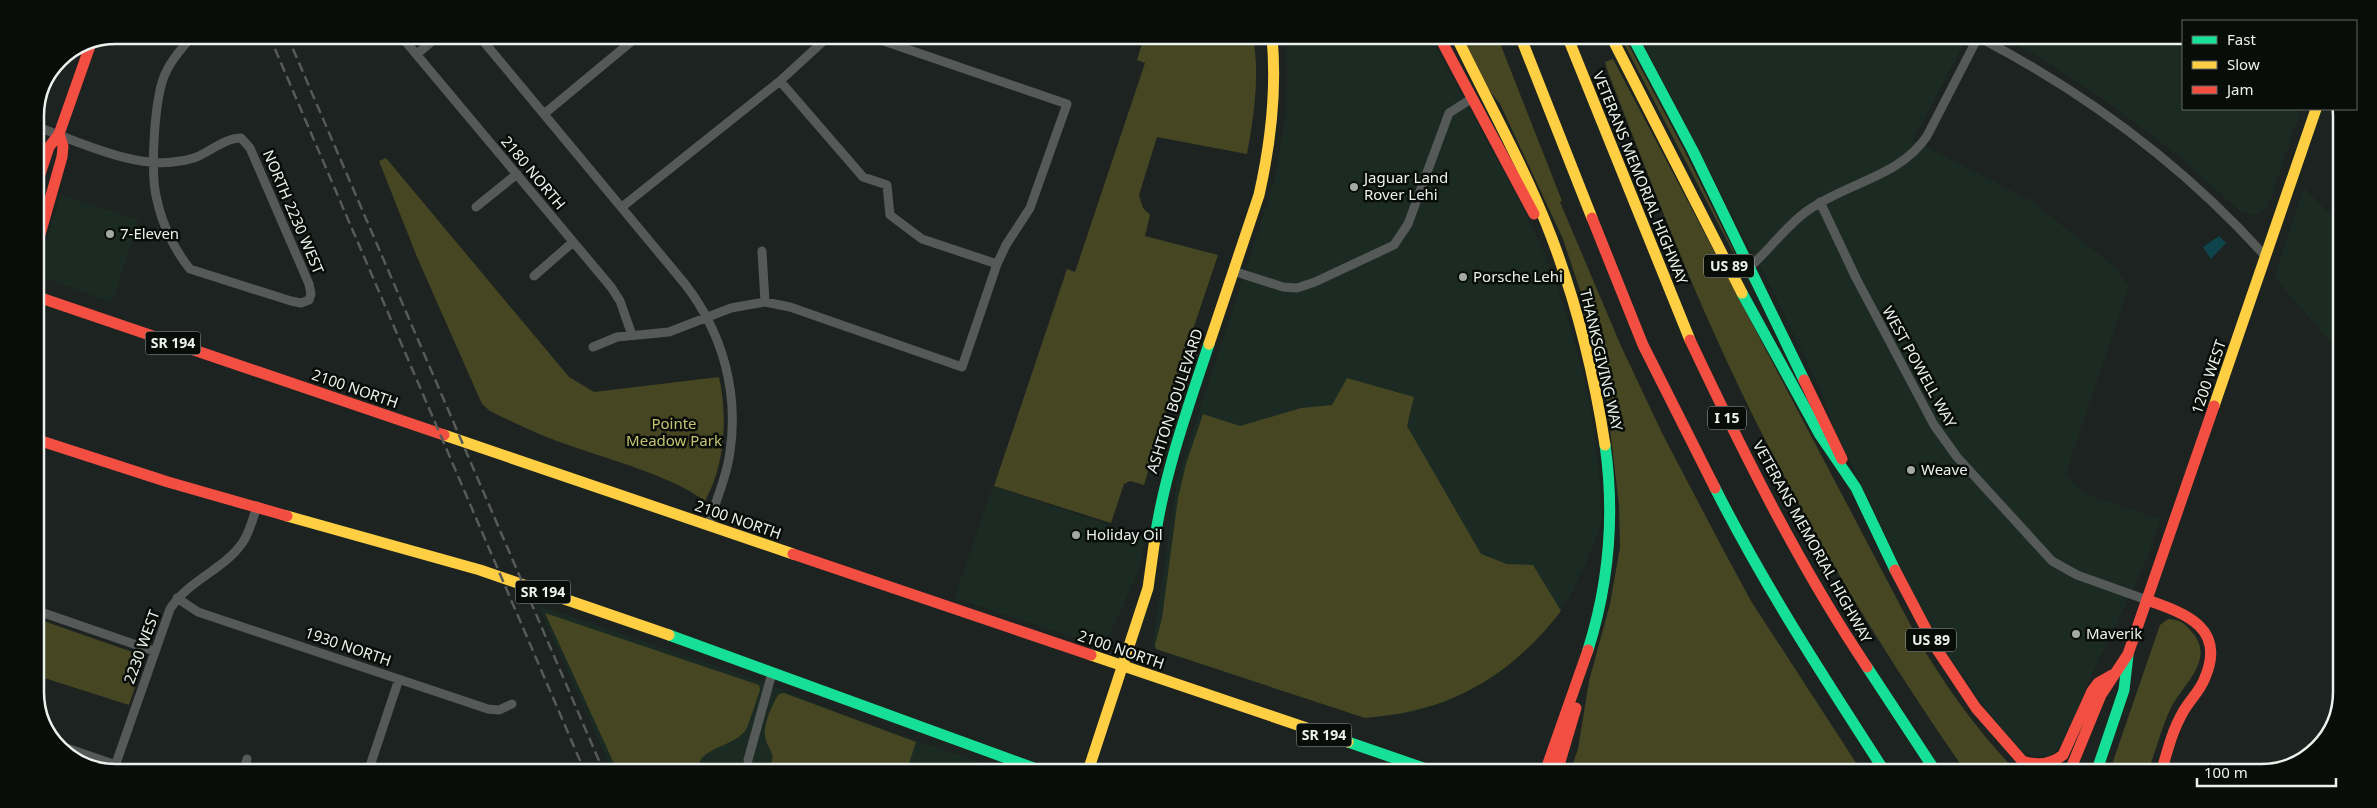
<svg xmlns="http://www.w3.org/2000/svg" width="2377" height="808" viewBox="0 0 2377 808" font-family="'Noto Sans',sans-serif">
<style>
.built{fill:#1b2a22}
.green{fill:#464623}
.water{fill:#0e444c}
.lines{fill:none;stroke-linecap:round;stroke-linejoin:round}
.street{stroke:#555957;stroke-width:9}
.fast{stroke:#16e098;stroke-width:11}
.slow{stroke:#ffcf43;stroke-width:11}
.jam{stroke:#f24e42;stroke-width:11}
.rail{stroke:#575a58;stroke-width:2.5;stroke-dasharray:10 5;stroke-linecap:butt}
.poi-dot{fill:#a3aaa6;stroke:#090d0a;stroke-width:2}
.labels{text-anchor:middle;stroke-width:5;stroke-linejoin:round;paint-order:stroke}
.shield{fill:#090d0a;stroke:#a7adaa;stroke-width:1}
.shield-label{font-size:14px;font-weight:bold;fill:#ebf2ee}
.street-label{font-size:15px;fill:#ebf2ee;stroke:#090d0a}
.poi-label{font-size:15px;fill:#ebf2ee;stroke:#090d0a;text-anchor:start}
.park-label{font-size:15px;fill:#c5c372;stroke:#090d0a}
.rim{fill:none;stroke:#ebf2ee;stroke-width:2.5}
</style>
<rect width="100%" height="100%" fill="#1d2320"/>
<!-- built -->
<path class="built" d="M1285,37L1431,38L1510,183L1540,243L1566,311L1589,399L1599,470L1602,521L1589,557L1567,602L1536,642L1494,677L1450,701L1410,713L1365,718L1152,648L1177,480L1275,179L1286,113L1287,69Z
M1641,38L1961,39L1962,47L1913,140L2030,200L2115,267L2129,287L2065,475L2083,493L2161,519L2144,566L2090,678L2065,738L2056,752L2050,756L2033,757L2021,750L1988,712L1947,653L1915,597L1835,431L1823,395L1764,273L1744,238Z
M2005,39H2183V109H2301L2268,207L2257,215H2251L2239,211L2179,156L2106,101L2039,57Z
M2304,188L2341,225L2340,353L2274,277Z
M58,194L139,220L112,303L43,277V255L57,205Z
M993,486L1145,537L1140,567L1110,634L1101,640L1084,641L954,598Z
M538,605L756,680L853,718L1004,771L612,770Z"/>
<!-- green -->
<path class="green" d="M1144,37H1253C1260,75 1254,116 1247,154L1157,137L1139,195L1143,208L1150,215L1145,236L1218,255L1171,395L1144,485L1130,481L1124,484L1111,523L994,486L1067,269L1075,272L1145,63L1137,60Z
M1461,38H1498L1562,201L1560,202L1621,346L1663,435L1725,553L1751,601L1862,772H1570L1578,749L1589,681L1610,604L1620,547L1619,506L1604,377L1592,326L1563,239L1500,104L1484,84Z
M1621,38H1625L1682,146L1754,292Z
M1613,59L1920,643C1948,690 1980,734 2018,773L1966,772C1874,640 1791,501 1724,355C1681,262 1645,167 1608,72L1605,62Z
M386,158L569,377L594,392L719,377C728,416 725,466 705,501C671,476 611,460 571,446C543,437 516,424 490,411L482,404L417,257L379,161Z
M1347,378L1414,397L1407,426L1481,554L1507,564L1533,565L1561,611C1509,678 1449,712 1365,718L1156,649L1155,645L1162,618L1178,498L1186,464L1203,414L1240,426L1301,408L1332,405Z
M545,613L759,685L760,690L747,728C738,743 717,745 704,756C700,759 698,766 695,770H617Z
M35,618L138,654L142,661V666L129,705L35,675Z
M2168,619C2178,619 2185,623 2191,631C2217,659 2183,684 2171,708C2161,728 2156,752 2147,773H2109L2160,625Z
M784,693L916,742L907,770H767C779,753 768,753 765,736C763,725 772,704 779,694Z"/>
<!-- water -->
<path class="water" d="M2219,236L2226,243L2211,259L2203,247Z"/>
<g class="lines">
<!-- street -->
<path class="street" d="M401,36L611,287L620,301L632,335
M479,36L685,284C722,332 739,391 730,452C727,477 715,502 708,526
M1982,39C2089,95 2185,167 2266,257
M417,54L438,36
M780,81L863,177L887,185L890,215L922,239L997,264
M544,114L638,36
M35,126C77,141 136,170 180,161C187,160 193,159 199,156C212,150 226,138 241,138L250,148L309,284L311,294L309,300L301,303L291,301L190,269C175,251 162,224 157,200C150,174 154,96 166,72C172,58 184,46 193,35
M1820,202L1856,278L1934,425L1957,457L2052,561L2077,575L2147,600
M476,207L517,174
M622,207L780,81L829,36
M762,251L765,302
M1750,267C1770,249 1786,226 1807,211C1845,183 1900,177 1927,136L1977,39
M1233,271L1283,287L1297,288L1315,282L1394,245L1408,224L1449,113L1471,99
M534,276L573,242
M593,347L617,337L669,332L731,308L765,302L790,307L962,367L997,264L1006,245L1030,208L1067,104L869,36
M177,598L198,612L488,709L499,710L512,704
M35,610L154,651
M55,744L116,765
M748,760L772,673
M114,769L170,609C188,580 224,570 243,542C250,531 253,518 257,506
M244,769L247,759
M369,769L399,679"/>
<!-- fast -->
<path class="fast" d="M1633,38L1693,151L1804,380
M1742,293L1820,435L1856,488L1895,570
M1715,488C1765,587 1825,679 1885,772
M1155,538C1165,471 1188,408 1209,344
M669,635L1042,771
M1588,650C1609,583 1615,515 1605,445
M1867,667L1936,772
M1348,742L1432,771
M2096,773L2124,690L2128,655"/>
<!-- slow -->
<path class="slow" d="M1457,38C1489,104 1525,168 1551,236C1577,304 1594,374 1605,445
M1521,38L1592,218
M1568,38L1690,340
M1612,38L1742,293
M1209,344L1259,195C1271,142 1277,91 1272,37
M2214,406L2316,109
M444,435L793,554
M287,516L480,570L669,635
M1091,655L1348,742
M1088,771L1148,588L1155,538"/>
<!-- jam -->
<path class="jam" d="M1440,38L1534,214
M35,189L49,147L59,134L90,46
M1592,218L1643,345L1715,488
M35,252L62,157L63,146L59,134
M35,296L444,435
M1690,340C1743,452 1798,564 1867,667
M1804,380L1842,459
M35,439L168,482L287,516
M793,554L1091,655
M1895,570L1936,648L1976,708L2033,773
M2147,600C2188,614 2227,629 2204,680C2199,692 2189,701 2183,712C2172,731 2167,752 2161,773
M2022,761C2037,766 2050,765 2063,755L2092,691L2098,683L2112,675
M1545,772L1588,650
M1557,772L1576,708
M2069,773L2101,695L2128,654L2214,406"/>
<!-- rail -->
<path class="rail" d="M269,35L584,770
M287,35L603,770"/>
</g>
<!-- markers -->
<g class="poi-dot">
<circle cx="1354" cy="187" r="5"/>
<circle cx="110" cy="234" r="5"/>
<circle cx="1463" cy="277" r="5"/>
<circle cx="1911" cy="470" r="5"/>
<circle cx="1076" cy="535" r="5"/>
<circle cx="2076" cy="634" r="5"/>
</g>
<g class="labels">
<!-- shield labels -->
<g class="shield">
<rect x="1704" y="254.5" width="50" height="23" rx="4"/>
<rect x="145.5" y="331.5" width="55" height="23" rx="4"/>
<rect x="1708" y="406.5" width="38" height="23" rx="4"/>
<rect x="515.5" y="580.5" width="55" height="23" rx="4"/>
<rect x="1906" y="628.5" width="50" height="23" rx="4"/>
<rect x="1296.5" y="723.5" width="55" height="23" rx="4"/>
</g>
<g class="shield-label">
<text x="1729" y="271">US 89</text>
<text x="173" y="348">SR 194</text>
<text x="1727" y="423">I 15</text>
<text x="543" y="597">SR 194</text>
<text x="1931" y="645">US 89</text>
<text x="1324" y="740">SR 194</text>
</g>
<!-- street labels -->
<g class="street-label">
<text transform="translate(533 173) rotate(50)" y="5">2180 NORTH</text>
<text transform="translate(1640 178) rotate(68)" y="5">VETERANS MEMORIAL HIGHWAY</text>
<text transform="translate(293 212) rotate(67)" y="5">NORTH 2230 WEST</text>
<text transform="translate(1601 360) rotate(77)" y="5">THANKSGIVING WAY</text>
<text transform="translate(1919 367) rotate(61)" y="5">WEST POWELL WAY</text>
<text transform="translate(2209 377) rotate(-71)" y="5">1200 WEST</text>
<text transform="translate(355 389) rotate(19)" y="5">2100 NORTH</text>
<text transform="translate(1175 401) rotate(-72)" y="5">ASHTON BOULEVARD</text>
<text transform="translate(738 520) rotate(19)" y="5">2100 NORTH</text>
<text transform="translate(1812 542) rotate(61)" y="5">VETERANS MEMORIAL HIGHWAY</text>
<text transform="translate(142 647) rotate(-70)" y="5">2230 WEST</text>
<text transform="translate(348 647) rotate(19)" y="5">1930 NORTH</text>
<text transform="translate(1121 650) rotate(19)" y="5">2100 NORTH</text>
</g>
<!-- poi labels -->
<g class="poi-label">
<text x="1364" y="183">Jaguar Land<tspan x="1364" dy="17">Rover Lehi</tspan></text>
<text x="120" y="239">7-Eleven</text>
<text x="1473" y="282">Porsche Lehi</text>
<text x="1921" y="475">Weave</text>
<text x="1086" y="540">Holiday Oil</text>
<text x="2086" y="639">Maverik</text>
</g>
<!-- park labels -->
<g class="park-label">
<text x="674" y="429">Pointe<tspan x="674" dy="17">Meadow Park</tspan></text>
</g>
</g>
<!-- crop -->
<path d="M0 0H2377V808H0ZM116 44H2261A72 72 0 0 1 2333 116V692A72 72 0 0 1 2261 764H116A72 72 0 0 1 44 692V116A72 72 0 0 1 116 44Z" fill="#090d0a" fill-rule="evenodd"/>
<path class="rim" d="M116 44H2261A72 72 0 0 1 2333 116V692A72 72 0 0 1 2261 764H116A72 72 0 0 1 44 692V116A72 72 0 0 1 116 44Z"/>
<!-- legend -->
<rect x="2182" y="20" width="175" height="90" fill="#090d0a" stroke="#636965"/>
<rect x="2192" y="36" width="25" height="8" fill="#16e098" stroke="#636965"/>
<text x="2227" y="45" font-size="15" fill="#ebf2ee">Fast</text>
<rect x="2192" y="61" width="25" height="8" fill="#ffcf43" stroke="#636965"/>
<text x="2227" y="70" font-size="15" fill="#ebf2ee">Slow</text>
<rect x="2192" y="86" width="25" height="8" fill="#f24e42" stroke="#636965"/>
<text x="2227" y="95" font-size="15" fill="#ebf2ee">Jam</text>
<!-- scale -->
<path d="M2197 778v8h139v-8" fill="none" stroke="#ebf2ee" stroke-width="2.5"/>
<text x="2204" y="778" font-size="15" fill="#ebf2ee" stroke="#090d0a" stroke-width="4" paint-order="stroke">100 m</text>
</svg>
